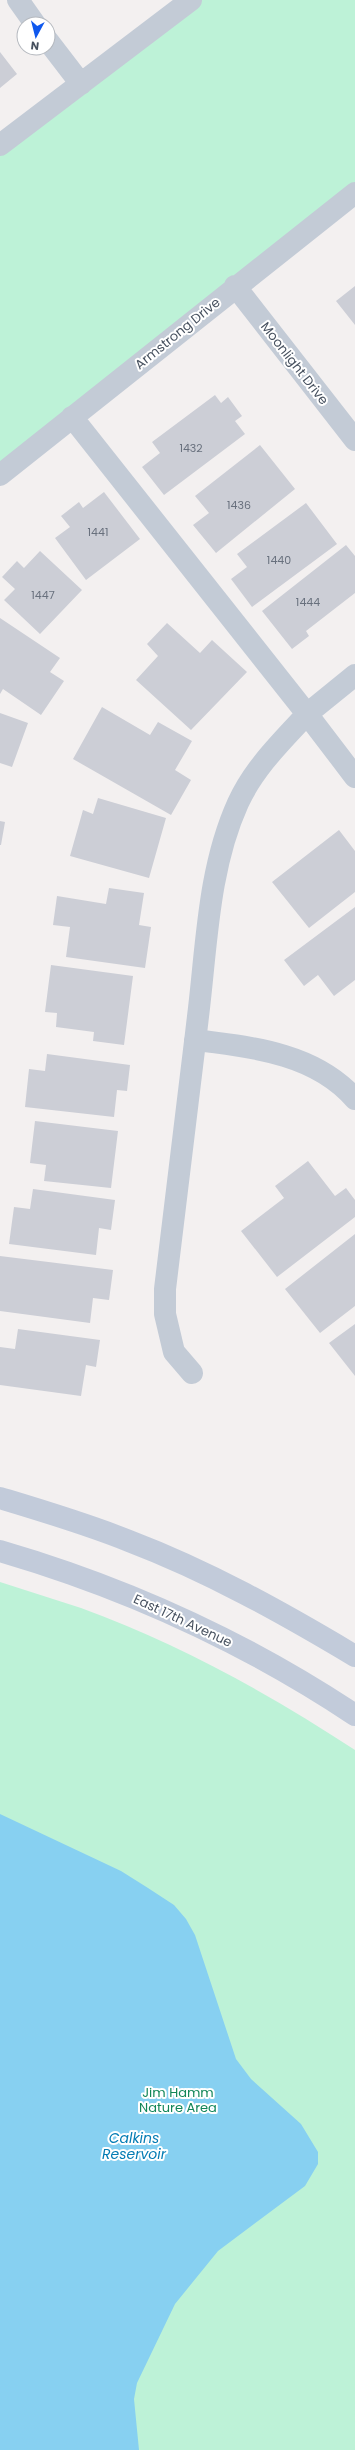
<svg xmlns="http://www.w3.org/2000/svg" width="355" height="2450" viewBox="0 0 355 2450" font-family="Poppins,sans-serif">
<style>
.green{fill:#bdf2d7}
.water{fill:#87d0f1}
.building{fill:#ccced6}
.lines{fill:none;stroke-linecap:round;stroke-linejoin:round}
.street{stroke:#c3cbd6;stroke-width:22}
.secondary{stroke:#c2cbda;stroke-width:22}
.labels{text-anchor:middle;stroke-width:4;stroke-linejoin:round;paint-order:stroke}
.number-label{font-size:11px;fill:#68707d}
.street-label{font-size:13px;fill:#47515f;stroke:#fff}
.park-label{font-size:13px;fill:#128658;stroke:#fff}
.water-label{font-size:14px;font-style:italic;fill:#047cb4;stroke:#fff}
</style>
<rect width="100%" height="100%" fill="#f3f0f0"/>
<!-- green -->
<path class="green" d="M191,0H355V193L0,475V145Z
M0,1582C27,1591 54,1599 81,1608C177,1643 270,1694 355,1750V2450H0Z"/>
<!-- water -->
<path class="water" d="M0,1814L121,1871L148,1888L174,1905L186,1919L195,1935L236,2059L251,2079L301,2124L318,2152V2164L305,2186L218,2251L175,2304L137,2383L134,2399L139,2450H0Z"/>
<!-- building -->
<path class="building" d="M0,52L17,74L0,88Z
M355,286V325L336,301Z
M215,395L221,403L228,397L242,416L235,421L245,434L164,495L142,467L160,453L152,442Z
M260,445L295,489L216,553L193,525L209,513L195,496Z
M104,492L140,539L86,580L55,538L70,527L61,516L79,502L83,508Z
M306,503L337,544L252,607L231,579L247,567L237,554Z
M346,545L355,556V593L306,631L309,636L292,649L262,611Z
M40,551L82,590L40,634L4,600L15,589L2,577L17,561L24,568Z
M0,618L60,658L50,672L64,681L41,715L3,689L0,694Z
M167,623L200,653L212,640L247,672L191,730L136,680L158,656L147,644Z
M102,707L150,735L158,722L192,741L175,770L191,780L171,815L73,759Z
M0,713L28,723L12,767L0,763Z
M98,798L166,818L149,878L70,856L83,810L93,814Z
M0,821L5,822L1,845H0Z
M339,830L355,851V892L309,928L272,882Z
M109,888L144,893L139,925L151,927L145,968L66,957L70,927L53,925L57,896L106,904Z
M355,907V980L334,996L318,975L304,986L284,960Z
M51,965L133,976L124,1045L93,1041L94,1032L56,1027L57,1013L45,1012Z
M47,1054L130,1065L127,1091L117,1090L114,1117L25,1107L29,1069L45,1071Z
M35,1121L118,1131L111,1188L44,1181L46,1165L30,1163Z
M308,1161L335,1196L346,1188L355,1200V1217L277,1277L241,1231L284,1198L275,1186Z
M33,1189L115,1200L111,1230L99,1228L96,1255L9,1244L14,1207L30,1209Z
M355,1234V1306L320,1333L285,1289Z
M0,1256L113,1270L109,1300L93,1298L90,1323L0,1311Z
M355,1324V1376L329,1343Z
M18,1329L100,1340L96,1367L86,1365L81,1396L0,1385V1347L15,1349Z"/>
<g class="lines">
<!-- street -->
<path class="street" d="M18,0L35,24
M48,41L81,84
M0,145L191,0
M235,286L355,440
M72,417L307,714L355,675
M0,475L355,193
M195,1040C251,1047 315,1053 355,1099
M192,1373L174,1352L165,1314V1289C176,1196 188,1102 199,1008C207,939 209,867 238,803C254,768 281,742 307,714L355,777"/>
<!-- secondary -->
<path class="secondary" d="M0,1498C43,1511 87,1524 129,1541C208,1571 283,1613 355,1656
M0,1551C127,1588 245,1642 355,1715"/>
</g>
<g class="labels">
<!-- number labels -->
<g class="number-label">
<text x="191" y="452">1432</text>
<text x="239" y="509">1436</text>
<text x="98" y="536">1441</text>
<text x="279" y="564">1440</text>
<text x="43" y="599">1447</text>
<text x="308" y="606">1444</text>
</g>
<!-- street labels -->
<g class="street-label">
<text transform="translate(177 333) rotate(-39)" y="5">Armstrong Drive</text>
<text transform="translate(295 363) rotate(52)" y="5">Moonlight Drive</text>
<text transform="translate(183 1620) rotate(25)" y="5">East 17th Avenue</text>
</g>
<!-- park labels -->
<g class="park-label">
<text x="178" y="2097">Jim Hamm<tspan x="178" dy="15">Nature Area</tspan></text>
</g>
<!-- water labels -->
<g class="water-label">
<text x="134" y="2143">Calkins<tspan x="134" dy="16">Reservoir</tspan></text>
</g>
</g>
<!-- north arrow -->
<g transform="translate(36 36) rotate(187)"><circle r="19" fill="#ffffff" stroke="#b5b9bf"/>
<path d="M0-3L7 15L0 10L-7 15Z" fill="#0f58ee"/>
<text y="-6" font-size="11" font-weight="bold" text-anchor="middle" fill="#47515f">N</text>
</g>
</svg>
